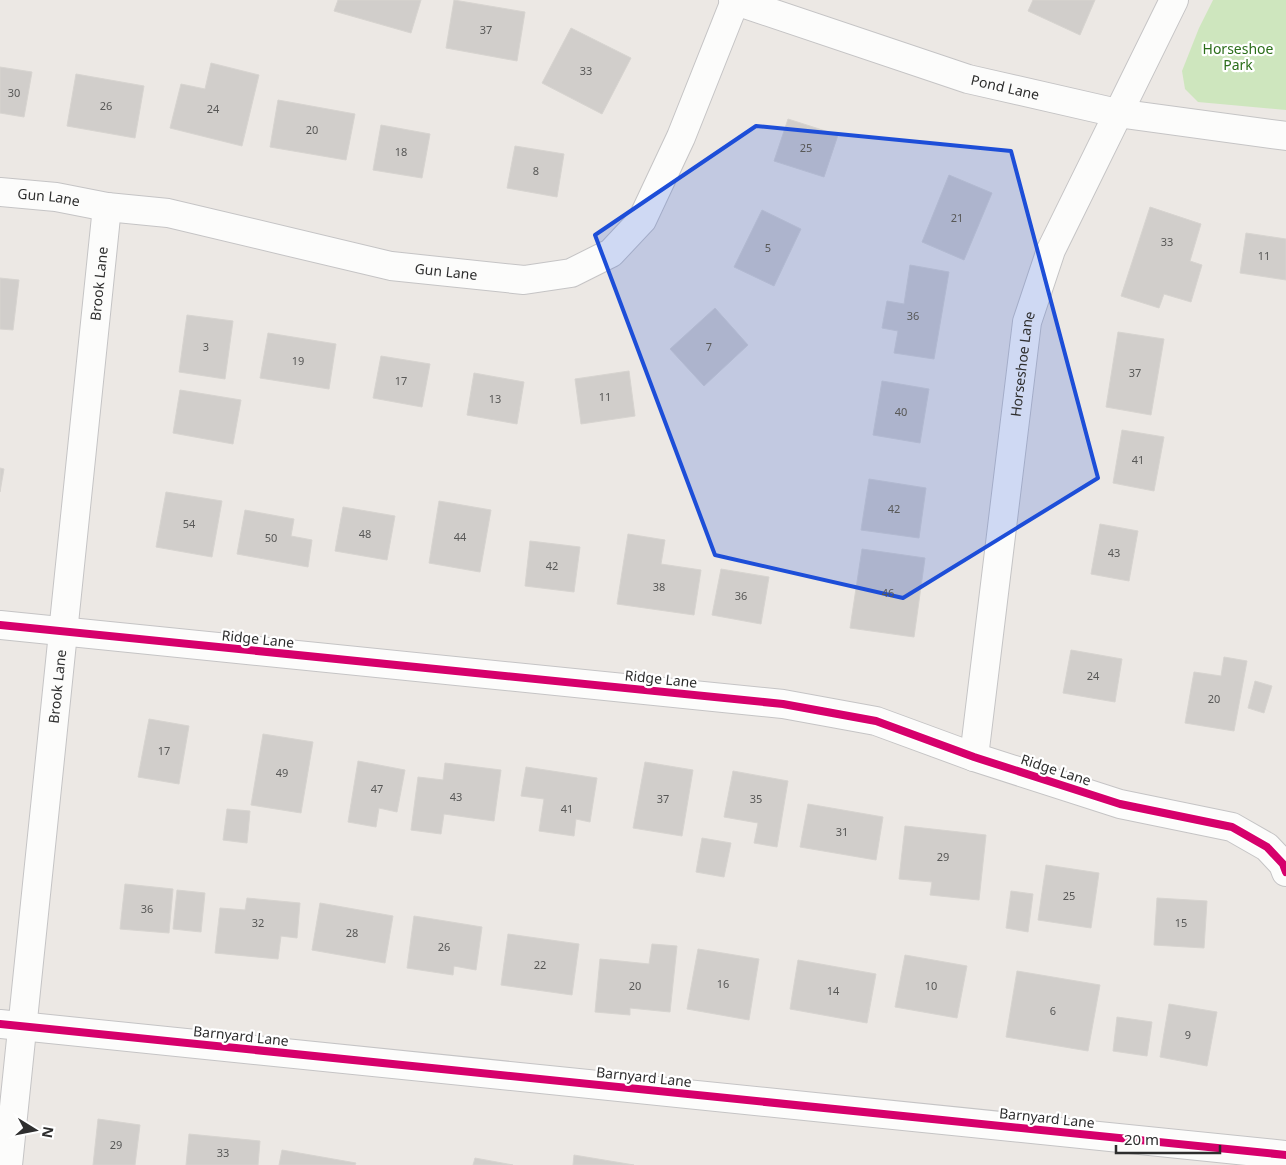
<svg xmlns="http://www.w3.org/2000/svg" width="1286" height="1165" viewBox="0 0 1286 1165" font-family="'Noto Sans',sans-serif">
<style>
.green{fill:#cee6be}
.building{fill:#d1cecb;stroke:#d7d4d0}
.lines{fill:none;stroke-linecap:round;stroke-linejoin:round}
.street-casing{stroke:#c5c4c5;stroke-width:30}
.street{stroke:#fcfcfb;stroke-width:28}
.cycleway-casing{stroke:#fff;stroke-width:11}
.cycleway{stroke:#d6006c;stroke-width:8}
.marked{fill:#1d4ed8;fill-opacity:0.2;stroke:#1d4ed8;stroke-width:4;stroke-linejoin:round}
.labels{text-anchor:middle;stroke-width:4.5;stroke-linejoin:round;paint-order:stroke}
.number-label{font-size:11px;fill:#585857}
.park-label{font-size:14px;fill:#2c6e1b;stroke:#fff}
.street-label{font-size:14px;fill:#2e2e2e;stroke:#fff}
</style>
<rect width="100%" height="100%" fill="#ece8e4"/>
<!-- green -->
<path class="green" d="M1213,0H1286V110L1198,102L1185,89L1182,71L1199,28Z"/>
<!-- building -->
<path class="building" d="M338,0H421L411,33L334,11Z
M454,0L525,12L517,61L446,48Z
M1033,0H1095L1080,35L1028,11Z
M571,28L631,58L602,114L542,83Z
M211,63L259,75L242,146L170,128L181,84L205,89Z
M0,67L32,72L24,117L0,113Z
M76,74L144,86L135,138L67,126Z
M278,100L355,114L346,160L270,147Z
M788,119L838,135L824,177L774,161Z
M381,125L430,134L422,178L373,170Z
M515,146L564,154L557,197L507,188Z
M949,175L992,193L964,260L922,242Z
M1150,207L1201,224L1190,261L1202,265L1191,302L1164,294L1159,308L1121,296Z
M762,210L801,229L774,286L734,267Z
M1246,233L1286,239V280L1240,273Z
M910,265L949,272L934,359L894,353L898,331L882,328L887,301L904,304Z
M0,278L19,280L13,330L0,329Z
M715,308L748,345L704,386L670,349Z
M187,315L233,321L225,379L179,372Z
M1118,332L1164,339L1151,415L1106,407Z
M268,333L336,344L329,389L260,378Z
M381,356L430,364L422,407L373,398Z
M629,371L635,416L581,424L575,379Z
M474,373L524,382L517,424L467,415Z
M882,381L929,389L920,443L873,435Z
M180,390L241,400L233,444L173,433Z
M1122,430L1164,437L1154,491L1113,483Z
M0,468L4,469L0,492Z
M869,479L926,488L919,538L861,530Z
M166,492L222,501L212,557L156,547Z
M439,501L491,510L480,572L429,563Z
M343,507L395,516L387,560L335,551Z
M245,510L294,519L291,536L312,540L308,567L237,554Z
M1100,524L1138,531L1129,581L1091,574Z
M628,534L665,540L661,564L701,570L694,615L617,604Z
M530,541L580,547L574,592L525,586Z
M862,549L925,558L914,637L850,628Z
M721,569L769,577L761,624L712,615Z
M1071,650L1122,659L1115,702L1063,693Z
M1224,657L1247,661L1234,731L1185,723L1194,672L1221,676Z
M1255,681L1272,686L1264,713L1248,708Z
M149,719L189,726L179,784L138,777Z
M263,734L313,742L301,813L251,805Z
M358,761L405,770L397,812L379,808L376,827L348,822Z
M645,762L693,770L682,836L633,828Z
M445,763L501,770L494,821L444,814L441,834L411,830L418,777L443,780Z
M526,767L597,778L590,822L576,819L574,836L539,831L544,799L521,796Z
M733,771L788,781L777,847L754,843L758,823L724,817Z
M808,804L883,817L876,860L800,847Z
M227,809L250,811L247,843L223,840Z
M905,826L986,835L979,900L930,895L932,882L899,879Z
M702,838L731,843L724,877L696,872Z
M1046,865L1099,873L1091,928L1038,920Z
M125,884L173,889L169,933L120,929Z
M177,890L205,893L201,932L173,929Z
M1011,891L1033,894L1028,932L1006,928Z
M247,898L300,903L297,938L281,936L278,959L215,953L220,908L245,910Z
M1157,898L1207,901L1204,948L1154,945Z
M320,903L393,916L385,963L312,950Z
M414,916L482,927L476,970L454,966L453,975L407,968Z
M508,934L579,944L572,995L501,985Z
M652,944L677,946L670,1012L630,1008V1015L595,1012L600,959L649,964Z
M698,949L759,959L749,1020L687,1009Z
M905,955L967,966L957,1018L895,1007Z
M798,960L876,974L867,1023L790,1009Z
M1017,971L1100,985L1088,1051L1006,1037Z
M1169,1004L1217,1012L1207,1066L1160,1057Z
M1117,1017L1152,1022L1147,1056L1113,1051Z
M98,1119L140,1125L135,1165H93Z
M189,1134L260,1141L258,1165H186Z
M282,1150L356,1163L355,1165H279Z
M574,1155L634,1165H573Z
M475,1158L513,1165H473Z"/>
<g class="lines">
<!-- street casing -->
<g class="street-casing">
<g id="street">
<path id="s1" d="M733,0L968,79L1117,113L1286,136"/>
<path id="s2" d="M0,192L56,197L107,207L168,213L391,266L524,280L571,273L611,253L642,220L681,137L735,1"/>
<path d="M0,625L783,704L876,721L974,757L1120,804L1232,827L1267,847L1283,864L1286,872"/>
<path id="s3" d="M974,757L1027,322L1051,250L1174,0"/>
<path d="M0,1024L1286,1155"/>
<path id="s4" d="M8,1165L107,207"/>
</g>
</g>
<!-- street -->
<use href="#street" class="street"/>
<!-- cycleway casing -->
<g class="cycleway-casing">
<path id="cycleway" d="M0,625L783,704L876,721L974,757L1120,804L1232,827L1267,847L1283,864L1286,872
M0,1024L1286,1155"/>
</g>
<!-- cycleway -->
<use href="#cycleway" class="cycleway"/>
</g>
<!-- marked area -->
<path class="marked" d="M756,126L1011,151L1098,478L903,598L715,555L595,235Z"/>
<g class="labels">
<!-- number labels -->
<g class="number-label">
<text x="486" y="34">37</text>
<text x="586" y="75">33</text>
<text x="14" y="97">30</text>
<text x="106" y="110">26</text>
<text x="213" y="113">24</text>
<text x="312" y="134">20</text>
<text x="806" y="152">25</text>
<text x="401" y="156">18</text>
<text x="536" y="175">8</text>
<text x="957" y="222">21</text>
<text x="1167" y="246">33</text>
<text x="768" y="252">5</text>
<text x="1264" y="260">11</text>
<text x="913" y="320">36</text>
<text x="206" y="351">3</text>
<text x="709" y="351">7</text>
<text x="298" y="365">19</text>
<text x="1135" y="377">37</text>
<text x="401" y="385">17</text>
<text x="605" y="401">11</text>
<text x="495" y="403">13</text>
<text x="901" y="416">40</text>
<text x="1138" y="464">41</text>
<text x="894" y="513">42</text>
<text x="189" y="528">54</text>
<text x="365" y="538">48</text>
<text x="460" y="541">44</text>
<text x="271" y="542">50</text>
<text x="1114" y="557">43</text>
<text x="552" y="570">42</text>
<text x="659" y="591">38</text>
<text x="888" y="597">46</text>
<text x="741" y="600">36</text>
<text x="1093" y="680">24</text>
<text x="1214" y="703">20</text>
<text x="164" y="755">17</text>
<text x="282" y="777">49</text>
<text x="377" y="793">47</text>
<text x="456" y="801">43</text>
<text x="663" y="803">37</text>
<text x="756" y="803">35</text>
<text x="567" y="813">41</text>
<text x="842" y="836">31</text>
<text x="943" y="861">29</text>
<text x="1069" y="900">25</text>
<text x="147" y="913">36</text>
<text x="258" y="927">32</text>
<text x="1181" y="927">15</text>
<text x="352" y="937">28</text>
<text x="444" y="951">26</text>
<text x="540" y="969">22</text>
<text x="723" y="988">16</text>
<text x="635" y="990">20</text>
<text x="931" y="990">10</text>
<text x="833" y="995">14</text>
<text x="1053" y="1015">6</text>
<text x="1188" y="1039">9</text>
<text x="116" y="1149">29</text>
<text x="223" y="1157">33</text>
</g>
<!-- park labels -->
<g class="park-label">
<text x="1238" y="54">Horseshoe<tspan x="1238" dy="16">Park</tspan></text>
</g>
<!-- street labels -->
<g class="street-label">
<text dy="5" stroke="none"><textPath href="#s1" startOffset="286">Pond Lane</textPath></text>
<text dy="5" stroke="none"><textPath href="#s2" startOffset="49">Gun Lane</textPath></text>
<text dy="5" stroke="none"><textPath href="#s2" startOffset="454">Gun Lane</textPath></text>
<text dy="5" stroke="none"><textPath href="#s4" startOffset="886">Brook Lane</textPath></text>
<text dy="5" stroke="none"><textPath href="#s3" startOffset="396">Horseshoe Lane</textPath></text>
<text transform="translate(258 639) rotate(6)" y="5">Ridge Lane</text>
<text transform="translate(661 679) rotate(6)" y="5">Ridge Lane</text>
<text dy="5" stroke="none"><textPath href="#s4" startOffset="481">Brook Lane</textPath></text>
<text transform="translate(1056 770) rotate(18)" y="5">Ridge Lane</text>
<text transform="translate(241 1036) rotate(6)" y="5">Barnyard Lane</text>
<text transform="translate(644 1077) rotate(6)" y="5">Barnyard Lane</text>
<text transform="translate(1047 1118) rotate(6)" y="5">Barnyard Lane</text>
</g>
</g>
<!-- north arrow -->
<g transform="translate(35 1130) rotate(100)" stroke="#ffffff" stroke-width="4" paint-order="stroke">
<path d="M0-4L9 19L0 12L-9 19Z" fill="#2e2e2e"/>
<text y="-8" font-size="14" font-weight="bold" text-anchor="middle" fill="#2e2e2e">N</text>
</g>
<!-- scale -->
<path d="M1116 1145v8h104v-8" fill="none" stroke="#2e2e2e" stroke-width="2.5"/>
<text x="1124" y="1145" font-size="15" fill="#2e2e2e" stroke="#ffffff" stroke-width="4" paint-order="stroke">20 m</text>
</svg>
